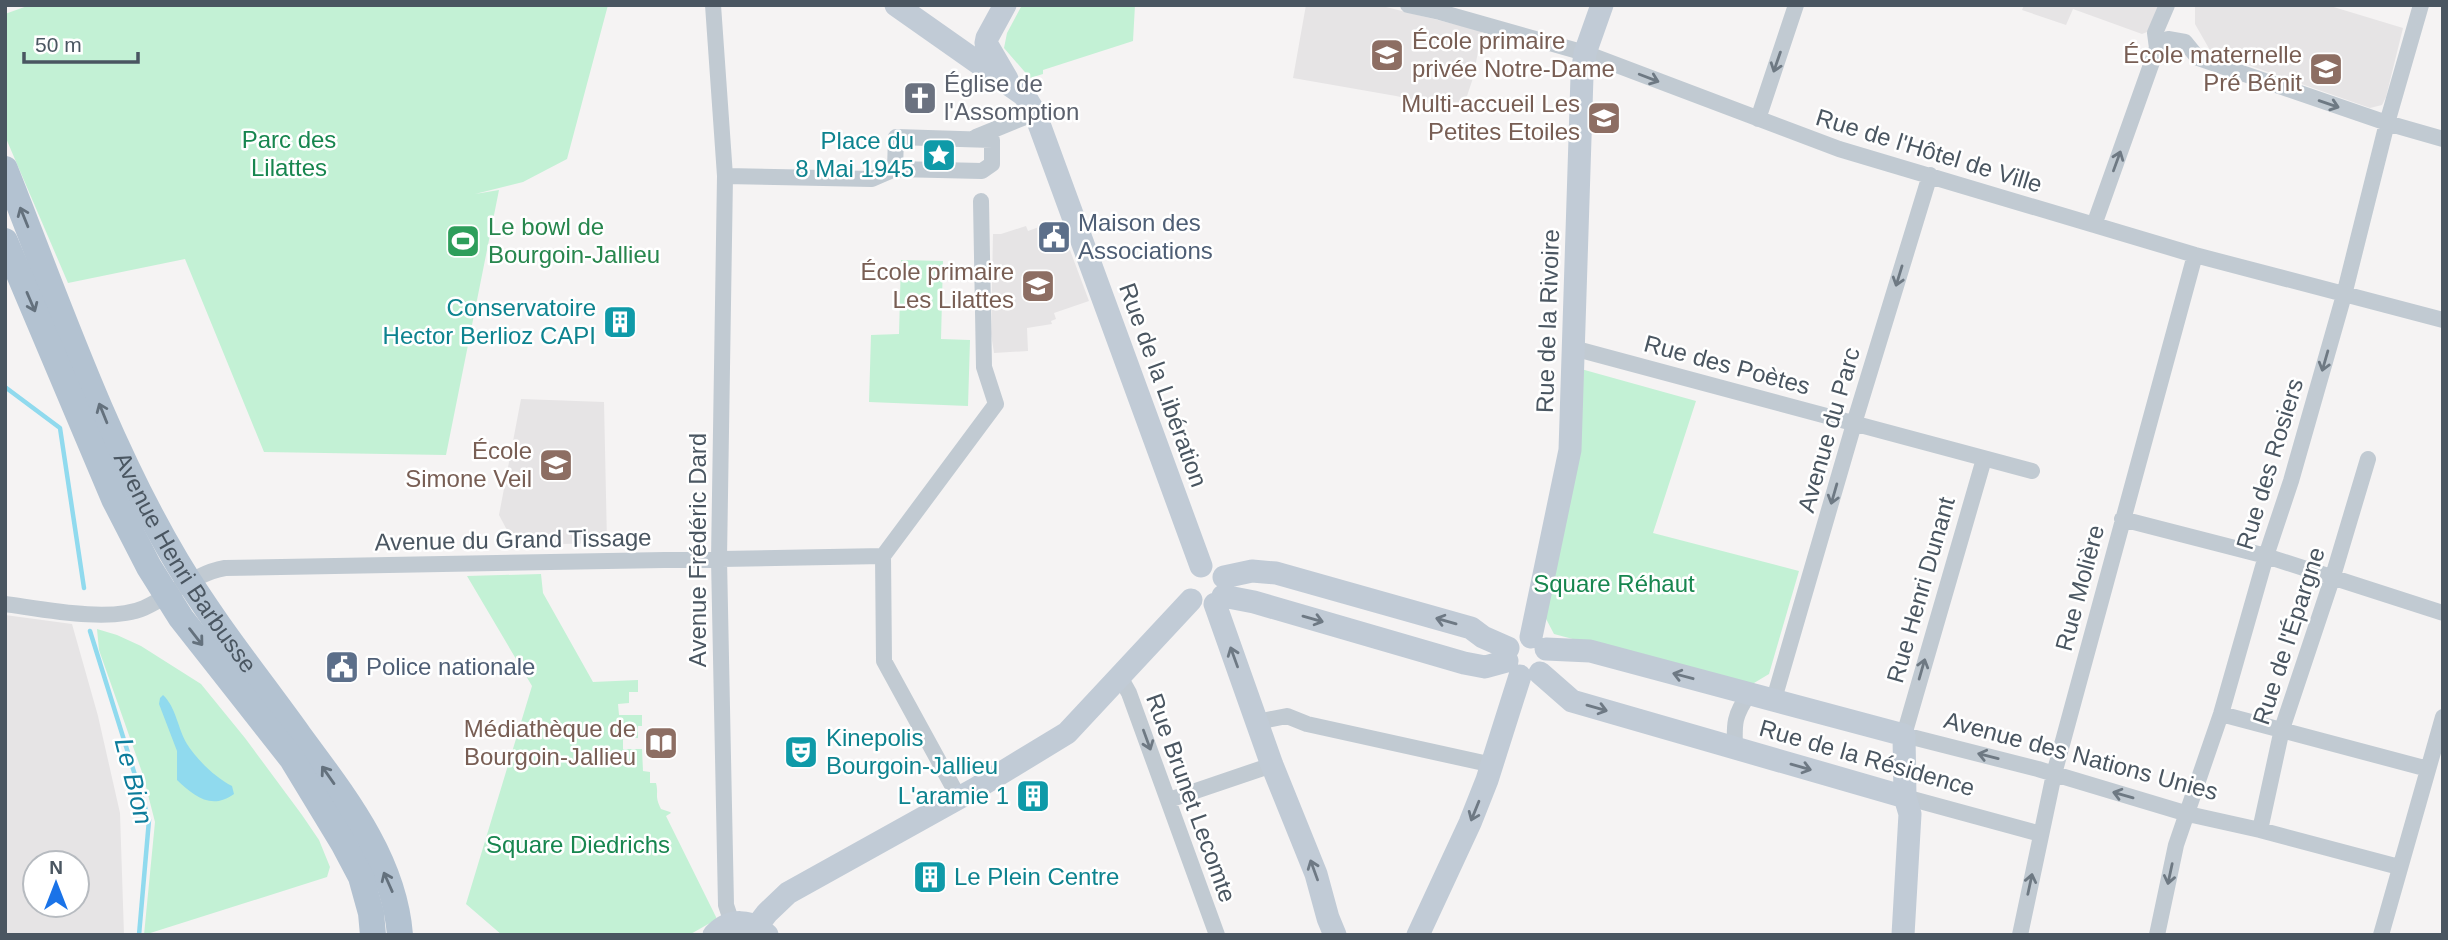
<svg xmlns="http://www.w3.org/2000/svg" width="2448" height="940" viewBox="0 0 2448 940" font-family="Helvetica,sans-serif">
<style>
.education{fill:#e6e4e5;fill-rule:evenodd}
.green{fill:#c3f1d5}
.water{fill:#90daee}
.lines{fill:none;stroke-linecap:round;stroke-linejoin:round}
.stream{stroke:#90daee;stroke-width:4.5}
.street{stroke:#c1cad2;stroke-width:16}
.secondary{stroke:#c1cbd6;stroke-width:23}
.primary{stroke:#b3c2d1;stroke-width:26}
.oneway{stroke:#6e7983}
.oneway2{stroke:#64717d}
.oneway3{stroke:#6e7984}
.labels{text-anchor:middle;stroke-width:5;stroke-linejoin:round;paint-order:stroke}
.education-label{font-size:24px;fill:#785e54;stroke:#fff;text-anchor:end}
.worship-label{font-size:24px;fill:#5b616d;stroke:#fff;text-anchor:start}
.park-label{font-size:24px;fill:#17864f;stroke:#fff}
.culture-label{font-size:24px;fill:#0d838f;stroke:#fff;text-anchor:end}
.street-label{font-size:24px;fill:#4a5661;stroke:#fff}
.service-label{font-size:24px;fill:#4e5e75;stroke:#fff;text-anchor:start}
.leisure-label{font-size:24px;fill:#27864d;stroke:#fff;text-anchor:start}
.water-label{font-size:26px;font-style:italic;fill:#0c7c9b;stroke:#fff}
</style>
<rect width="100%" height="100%" fill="#f5f3f3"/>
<!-- education -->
<path class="education" d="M1306,5H1378L1482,31L1473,78L1462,111L1396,96L1293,78Z
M2024,5H2161L2152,30L2142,34L2073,9L2066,25L2022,10Z
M2195,5H2327L2403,28L2386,97L2382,105L2370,108L2211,52L2195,24Z
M1026,226L1028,231L1039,227L1047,250L1067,242L1089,301L1054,313L1056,319L1051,321L1052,324L1027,328L1028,351L994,353L991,334L993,234H1001Z
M521,399L604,402L607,543L515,545L499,515Z
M5,615L72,624L98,716L120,813L124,935H5ZM77,863V905H35V863Z"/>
<!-- green -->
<path class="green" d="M30,5H608L567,159L523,182L475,194L499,190L446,455L264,452L185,259L68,283L5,136V14Z
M1022,5H1135L1133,41L1043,70V74L1030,78L1004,48L1007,33Z
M901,260L943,261L941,339L970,340L968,406L869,402L871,335L899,334Z
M1581,369L1696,401L1653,533L1799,571L1769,674L1749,686L1554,634L1543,613Z
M541,574L543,593L593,682L638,680V692H629V703L618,704L619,715H642V726H638V738H623V749H642L643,771L650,772V783H656C659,795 654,795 661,809L670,812L671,813L666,816L717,919L689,935H502L466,904L532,686L467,576Z
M97,629L117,635L141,646L201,684L245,738L302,815L319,840L330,867L327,877L144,935L155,822L143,775L99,650Z"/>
<!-- water -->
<path class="water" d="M163,695C176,707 178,729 187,744C197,760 216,778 232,786L234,794C211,811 193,795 177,780V751L159,704L160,698Z"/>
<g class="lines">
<!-- stream -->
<path class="stream" d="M5,387L60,428L84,588
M90,631L149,820L139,935"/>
<!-- street -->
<path class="street" d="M713,5L725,176L719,559L726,905L732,923
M1408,5L1440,12L1585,53L1839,149L2195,255L2443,320
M2157,48L2168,39L2185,42L2198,58L2387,123L2443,139
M1758,119L1796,5
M976,137L1035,113
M725,176L872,179L895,169L982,171L992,164V140L896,137L895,169
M2094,225L2157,48L2155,33L2167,5
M1573,348L2032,471
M1984,459L1904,735L2038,769L2188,814L2260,830L2399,867
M2122,519L2266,556L2443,613
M5,604C42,609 110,623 144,608C171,596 195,573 225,568L883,556
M1120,677L1129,693L1217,935
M1774,699L1856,417L1930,175
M2221,714L2428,769
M1257,722L1287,716L1307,724L1493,765
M1735,748C1734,724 1734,715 1749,694
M1905,797L2041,834
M959,798L884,661L883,556L996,404L984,367L981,201
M1169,800L1272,765
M2260,830L2282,729L2333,576L2368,459
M2020,935L2054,774L2195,255
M2157,935L2176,845L2221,714L2266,556L2291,481L2344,295L2387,123L2421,5
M2381,935L2443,717"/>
<!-- secondary -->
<path class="secondary" d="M896,5L1024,95L1035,113L1201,566
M1005,5L987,38L986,43L1007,79
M1224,577L1252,571L1276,573L1471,628L1483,637L1508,648
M1223,596L1254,602L1464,663L1485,667L1507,661
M1215,604L1272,765L1316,874L1328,918L1335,935
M1531,637L1570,450L1582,76L1585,53L1602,5
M1546,649L1590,651L1904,735L1905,797L1910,814L1903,935
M1540,673L1572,701L1905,797
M757,926L767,913L788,893L975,789L1067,733L1191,600
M714,935C730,918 751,919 767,935
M1418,935L1470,823L1487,780L1520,676"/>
<!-- primary -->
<g class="primary">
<path id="s1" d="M5,169C57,300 105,441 177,562C213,622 258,678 299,735C343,795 394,858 400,935"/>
<path d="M5,241L114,499L149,567L181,618L292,759L343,843L361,877L371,913L373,935"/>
</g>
</g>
<!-- one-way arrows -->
<defs><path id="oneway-shaft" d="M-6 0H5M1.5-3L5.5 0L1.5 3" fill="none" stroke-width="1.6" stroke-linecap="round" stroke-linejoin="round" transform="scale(1.75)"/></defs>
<g class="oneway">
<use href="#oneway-shaft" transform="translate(1777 62) rotate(109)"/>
<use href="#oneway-shaft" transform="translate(1649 78) rotate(21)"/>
<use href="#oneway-shaft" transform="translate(2329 104) rotate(19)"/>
<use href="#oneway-shaft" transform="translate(2117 161) rotate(-70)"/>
<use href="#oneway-shaft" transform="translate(1899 276) rotate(107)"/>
<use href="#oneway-shaft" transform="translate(2325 361) rotate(106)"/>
<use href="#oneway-shaft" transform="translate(1834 494) rotate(106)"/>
<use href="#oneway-shaft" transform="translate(1922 669) rotate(-74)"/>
<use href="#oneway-shaft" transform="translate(1147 740) rotate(70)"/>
<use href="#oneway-shaft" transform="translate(1988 756) rotate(-166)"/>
<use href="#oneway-shaft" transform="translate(2123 795) rotate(-164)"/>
<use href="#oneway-shaft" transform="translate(2170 874) rotate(102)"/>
<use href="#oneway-shaft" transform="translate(2030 884) rotate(-78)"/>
</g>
<g class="oneway2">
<use href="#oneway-shaft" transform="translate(24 217) rotate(-112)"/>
<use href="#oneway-shaft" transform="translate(31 302) rotate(67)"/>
<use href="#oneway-shaft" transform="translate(103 413) rotate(-112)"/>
<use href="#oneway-shaft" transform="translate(196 637) rotate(52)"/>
<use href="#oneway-shaft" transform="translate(328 775) rotate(-125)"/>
<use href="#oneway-shaft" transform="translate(388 882) rotate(-114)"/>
</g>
<g class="oneway3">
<use href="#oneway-shaft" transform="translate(1313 619) rotate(16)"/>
<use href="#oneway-shaft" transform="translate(1446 621) rotate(-164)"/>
<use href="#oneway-shaft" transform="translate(1234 657) rotate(-110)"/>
<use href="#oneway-shaft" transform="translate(1683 676) rotate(-165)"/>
<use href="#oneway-shaft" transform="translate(1597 708) rotate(16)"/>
<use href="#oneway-shaft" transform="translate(1801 767) rotate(16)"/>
<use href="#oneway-shaft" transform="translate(1475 811) rotate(112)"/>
<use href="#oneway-shaft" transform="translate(1314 870) rotate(-110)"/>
</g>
<!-- icons -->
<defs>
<g id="school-square" transform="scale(1.75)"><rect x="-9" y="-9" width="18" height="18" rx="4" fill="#8d6e63" stroke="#fff"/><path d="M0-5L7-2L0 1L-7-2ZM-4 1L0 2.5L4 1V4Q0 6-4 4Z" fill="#fff"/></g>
<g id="church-square" transform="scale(1.75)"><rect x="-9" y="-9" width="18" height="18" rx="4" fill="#6b7280" stroke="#fff"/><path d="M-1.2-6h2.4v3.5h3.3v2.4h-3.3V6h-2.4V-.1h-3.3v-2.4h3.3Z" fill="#fff"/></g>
<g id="sight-square" transform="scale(1.75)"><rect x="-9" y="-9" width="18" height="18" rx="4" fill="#0f9aa8" stroke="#fff"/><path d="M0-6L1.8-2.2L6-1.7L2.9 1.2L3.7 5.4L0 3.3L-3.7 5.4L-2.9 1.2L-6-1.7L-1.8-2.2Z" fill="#fff"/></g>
<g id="civic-square" transform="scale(1.75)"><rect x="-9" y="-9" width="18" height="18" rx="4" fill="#5c6f8a" stroke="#fff"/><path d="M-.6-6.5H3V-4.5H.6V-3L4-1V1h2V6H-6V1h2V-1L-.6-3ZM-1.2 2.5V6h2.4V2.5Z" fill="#fff"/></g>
<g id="stadium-square" transform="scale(1.75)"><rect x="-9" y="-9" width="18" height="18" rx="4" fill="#2e9e5b" stroke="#fff"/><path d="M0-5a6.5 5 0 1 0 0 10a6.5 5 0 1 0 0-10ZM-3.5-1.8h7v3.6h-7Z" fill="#fff"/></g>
<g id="building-square" transform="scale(1.75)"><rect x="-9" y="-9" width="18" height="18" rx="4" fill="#0f9aa8" stroke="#fff"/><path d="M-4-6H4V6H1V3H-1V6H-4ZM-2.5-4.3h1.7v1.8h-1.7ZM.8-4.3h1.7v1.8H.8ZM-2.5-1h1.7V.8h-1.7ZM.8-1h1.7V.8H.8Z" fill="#fff"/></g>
<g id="library-square" transform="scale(1.75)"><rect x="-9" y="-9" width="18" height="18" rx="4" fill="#8d6e63" stroke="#fff"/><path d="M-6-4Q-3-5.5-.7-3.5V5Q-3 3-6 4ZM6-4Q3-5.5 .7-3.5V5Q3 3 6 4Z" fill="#fff"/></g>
<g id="theatre-square" transform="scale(1.75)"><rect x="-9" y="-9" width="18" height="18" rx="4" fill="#0f9aa8" stroke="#fff"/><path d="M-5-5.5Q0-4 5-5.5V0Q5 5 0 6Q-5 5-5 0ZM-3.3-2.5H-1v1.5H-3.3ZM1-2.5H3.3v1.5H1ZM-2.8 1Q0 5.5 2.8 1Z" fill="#fff"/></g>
</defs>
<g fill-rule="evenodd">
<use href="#school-square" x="1387" y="55"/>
<use href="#school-square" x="2326" y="69"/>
<use href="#church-square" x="920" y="98"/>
<use href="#school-square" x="1604" y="118"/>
<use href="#sight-square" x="939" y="155"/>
<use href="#civic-square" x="1054" y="237"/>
<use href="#stadium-square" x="463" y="241"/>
<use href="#school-square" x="1038" y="286"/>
<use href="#building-square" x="620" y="322"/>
<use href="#school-square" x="556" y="465"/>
<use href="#civic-square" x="342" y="667"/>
<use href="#library-square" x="661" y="743"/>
<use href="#theatre-square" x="801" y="752"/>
<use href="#building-square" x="1033" y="796"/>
<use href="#building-square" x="930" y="877"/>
</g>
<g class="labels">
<!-- education labels -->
<g class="education-label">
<text x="1412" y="49" text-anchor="start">École primaire<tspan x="1412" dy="28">privée Notre-Dame</tspan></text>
<text x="2302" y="63">École maternelle<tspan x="2302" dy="28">Pré Bénit</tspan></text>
<text x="1580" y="112">Multi-accueil Les<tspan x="1580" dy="28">Petites Etoiles</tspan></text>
<text x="1014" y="280">École primaire<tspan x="1014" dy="28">Les Lilattes</tspan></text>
<text x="532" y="459">École<tspan x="532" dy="28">Simone Veil</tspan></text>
<text x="636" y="737">Médiathèque de<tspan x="636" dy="28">Bourgoin-Jallieu</tspan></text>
</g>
<!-- worship labels -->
<g class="worship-label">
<text x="944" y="92">Église de<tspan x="944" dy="28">l'Assomption</tspan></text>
</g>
<!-- park labels -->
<g class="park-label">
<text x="289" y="148">Parc des<tspan x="289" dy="28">Lilattes</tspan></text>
<text x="1614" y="592">Square Réhaut</text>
<text x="578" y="853">Square Diedrichs</text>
</g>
<!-- culture labels -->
<g class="culture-label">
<text x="914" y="149">Place du<tspan x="914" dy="28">8 Mai 1945</tspan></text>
<text x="596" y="316">Conservatoire<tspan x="596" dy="28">Hector Berlioz CAPI</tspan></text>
<text x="826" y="746" text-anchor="start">Kinepolis<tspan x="826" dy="28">Bourgoin-Jallieu</tspan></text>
<text x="1009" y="804">L'aramie 1</text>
<text x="954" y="885" text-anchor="start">Le Plein Centre</text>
</g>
<!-- street labels -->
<g class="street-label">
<text transform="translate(1929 151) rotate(17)" y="8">Rue de l'Hôtel de Ville</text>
<text transform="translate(1548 321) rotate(-88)" y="8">Rue de la Rivoire</text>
<text transform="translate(1727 365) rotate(15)" y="8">Rue des Poètes</text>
<text transform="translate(1163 385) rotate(70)" y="8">Rue de la Libération</text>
<text transform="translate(1829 430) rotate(-74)" y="8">Avenue du Parc</text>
<text transform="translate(2270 464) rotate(-73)" y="8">Rue des Rosiers</text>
<text transform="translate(513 540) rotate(-1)" y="8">Avenue du Grand Tissage</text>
<text transform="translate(698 550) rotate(-90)" y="8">Avenue Frédéric Dard</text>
<text dy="8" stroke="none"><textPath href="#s1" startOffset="434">Avenue Henri Barbusse</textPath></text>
<text transform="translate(2080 588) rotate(-75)" y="8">Rue Molière</text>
<text transform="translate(1921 590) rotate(-74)" y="8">Rue Henri Dunant</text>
<text transform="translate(2289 636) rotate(-72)" y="8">Rue de l'Épargne</text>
<text transform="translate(2081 756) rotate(15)" y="8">Avenue des Nations Unies</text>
<text transform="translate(1867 758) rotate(16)" y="8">Rue de la Résidence</text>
<text transform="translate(1191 798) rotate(70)" y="8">Rue Brunet Lecomte</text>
</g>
<!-- service labels -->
<g class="service-label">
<text x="1078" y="231">Maison des<tspan x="1078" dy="28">Associations</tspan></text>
<text x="366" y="675">Police nationale</text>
</g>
<!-- leisure labels -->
<g class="leisure-label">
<text x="488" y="235">Le bowl de<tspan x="488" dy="28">Bourgoin-Jallieu</tspan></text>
</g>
<!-- water labels -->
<g class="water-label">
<text transform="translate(134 781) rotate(76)" y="9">Le Bion</text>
</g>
</g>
<!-- border -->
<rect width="2448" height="940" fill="none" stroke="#4a5661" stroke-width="14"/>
<!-- north arrow -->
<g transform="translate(56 884)"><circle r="33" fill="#ffffff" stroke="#b7bbc0" stroke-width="2"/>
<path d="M0-5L12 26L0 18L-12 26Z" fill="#1a73e8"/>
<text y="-10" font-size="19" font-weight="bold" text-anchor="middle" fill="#4a5661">N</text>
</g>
<!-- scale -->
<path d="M24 52v10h114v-10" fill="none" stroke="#4a5661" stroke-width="3.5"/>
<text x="35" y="52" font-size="21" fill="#4a5661" stroke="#ffffff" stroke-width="5" paint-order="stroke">50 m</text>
</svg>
